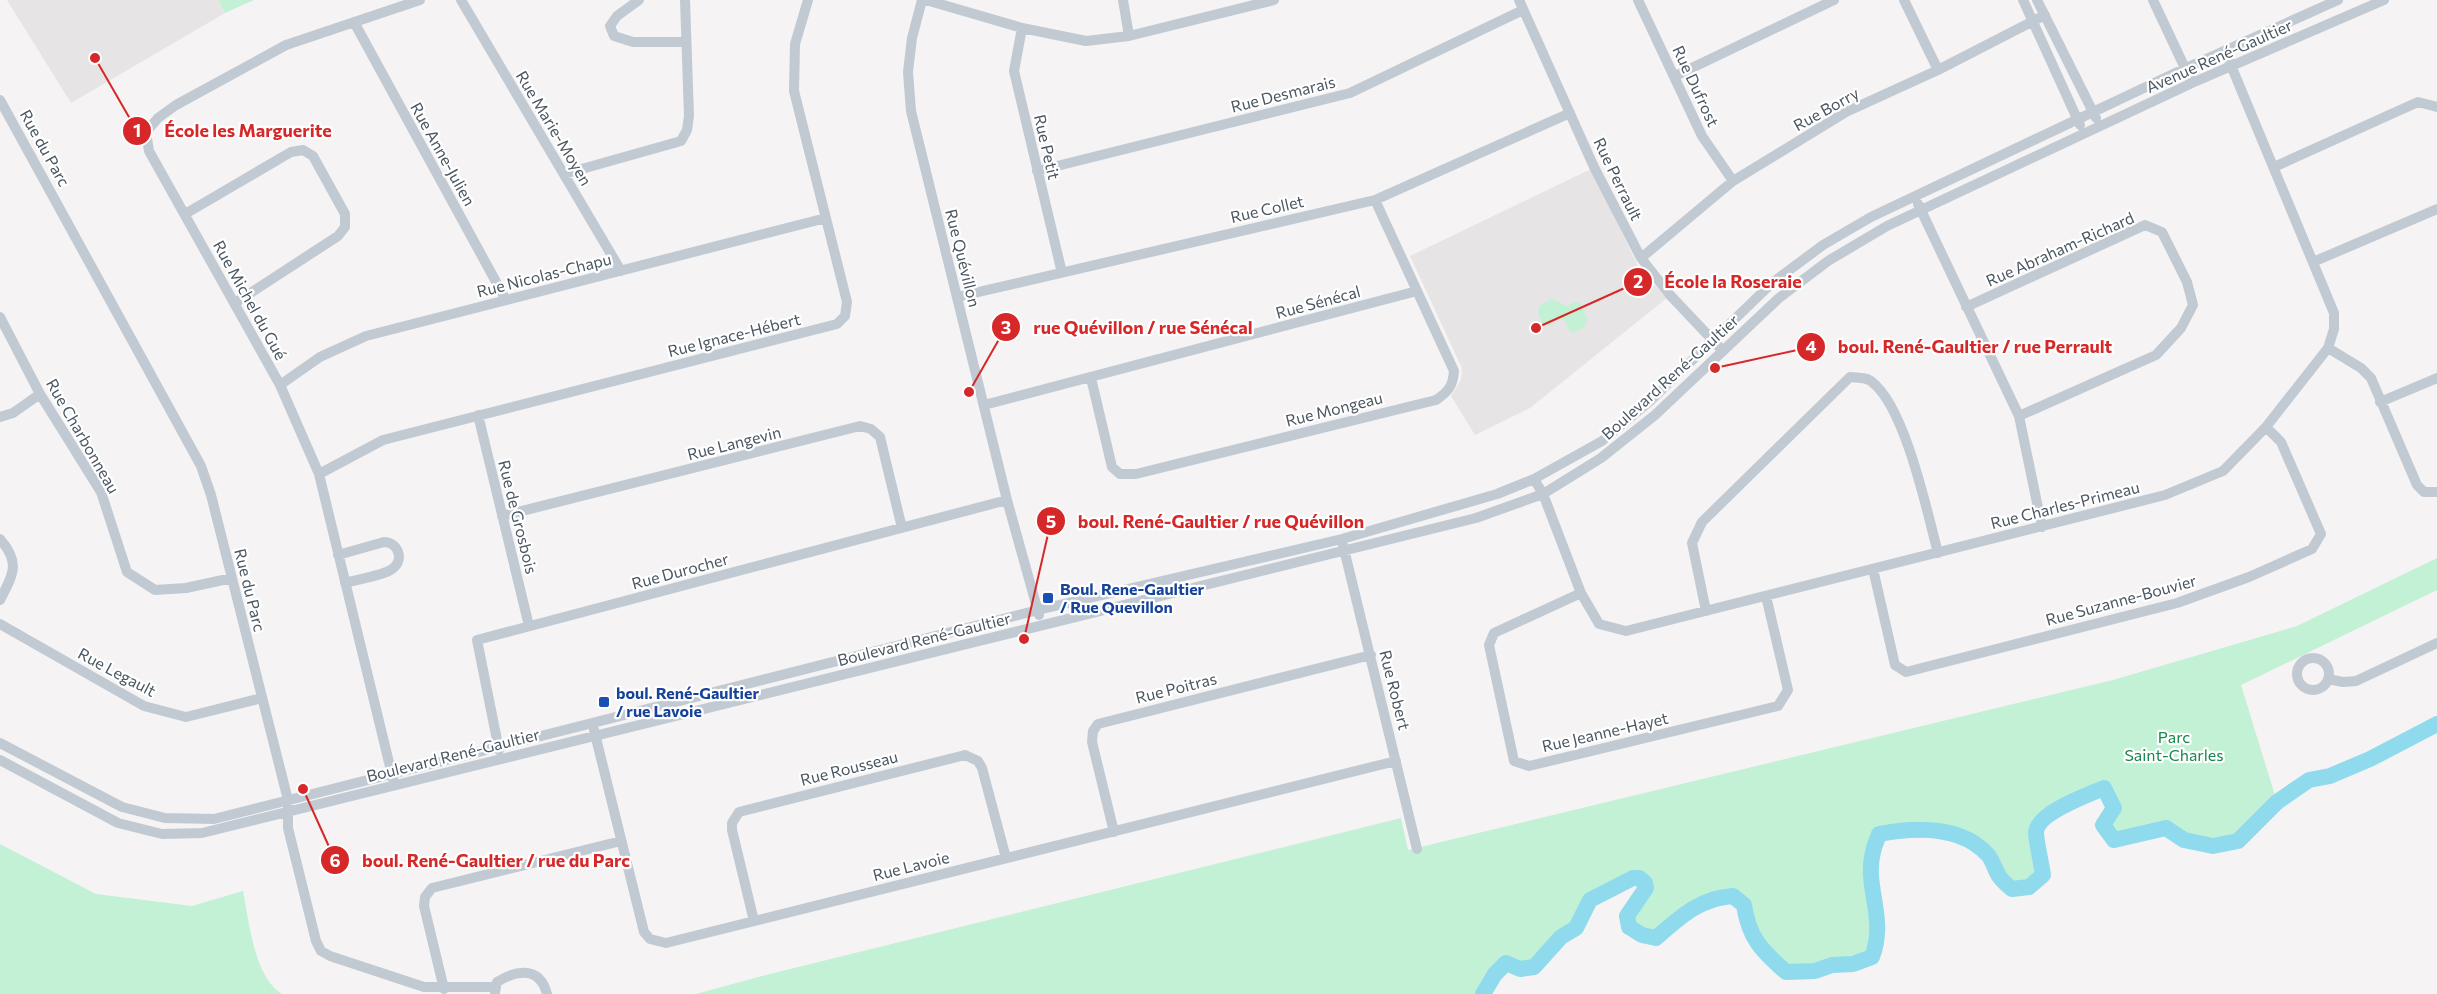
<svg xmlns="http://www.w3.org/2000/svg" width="2437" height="994" viewBox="0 0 2437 994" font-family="Commissioner,sans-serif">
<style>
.education{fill:#e6e4e5}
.green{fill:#c3f1d5}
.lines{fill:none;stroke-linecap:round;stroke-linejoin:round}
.river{stroke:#90daee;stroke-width:16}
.minor{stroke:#c1cad2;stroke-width:10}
.transit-dot{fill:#1a4fb4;stroke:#fff;stroke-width:2}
.labels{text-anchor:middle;stroke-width:4.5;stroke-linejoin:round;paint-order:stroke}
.street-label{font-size:16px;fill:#4a5661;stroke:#fff}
.transit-label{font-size:16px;font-weight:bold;fill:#164399;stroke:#fff;text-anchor:start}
.park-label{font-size:16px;fill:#17864f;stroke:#fff}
.leader{fill:none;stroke:#d62828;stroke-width:2}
.callout-dot{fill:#d62828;stroke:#fff;stroke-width:2}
.mark-label{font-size:18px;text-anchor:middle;font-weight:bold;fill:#fff}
.callout-label{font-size:18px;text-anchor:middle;font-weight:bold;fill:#d62828;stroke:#fff;stroke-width:4.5;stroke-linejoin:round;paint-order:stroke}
</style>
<rect width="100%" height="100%" fill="#f5f3f3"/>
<!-- education -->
<path class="education" d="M7,0H218L225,13L71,103Z
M1591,169L1640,270L1667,298L1530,408L1475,435L1451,396L1461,380L1462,368L1410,256Z"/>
<!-- green -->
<path class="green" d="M218,0H254L225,13Z
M1552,299L1567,306L1575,302L1580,303L1587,318L1585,327L1572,333L1570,332L1565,321L1554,317L1551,326L1542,323L1538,312L1540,305Z
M2437,558V590L2241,685L2277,802C2268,813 2250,837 2237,842C2212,851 2186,841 2166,828L2114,840L2103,825L2113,808L2103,788C2087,795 2036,813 2037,833C2037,847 2041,861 2043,875L2029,887L2012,889C2007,885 2002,881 1999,876C1995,870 1993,861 1988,855C1961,825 1916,827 1880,834C1877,841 1873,849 1872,856C1868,891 1885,923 1872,957L1853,964L1832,965L1815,971L1786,972C1761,950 1750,938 1744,905L1733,896C1700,898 1680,917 1656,938L1642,935L1629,927L1627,916L1646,888L1645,883L1639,878H1633L1590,900L1576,928L1561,937L1534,967L1520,969L1506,963L1495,974L1483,994H696L770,974L1401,818L1408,850L2113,680L2297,626Z
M0,844L96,894L192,906L243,891C249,921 254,977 282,994H0Z"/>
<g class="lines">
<!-- river -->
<path class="river" d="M1483,994L1495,974L1506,963L1520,969L1534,967L1561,937L1576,928L1590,900L1633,878H1639L1645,883L1646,888L1627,916L1629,927L1642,935L1656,938C1680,917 1700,898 1733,896L1744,905C1749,938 1761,950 1786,972L1815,971L1832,965L1853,964L1872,957C1887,918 1864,887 1873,852C1874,846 1877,840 1879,834C1916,827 1961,825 1988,855C1993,861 1995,870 1999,876C2002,881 2007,885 2012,889L2029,887L2043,875C2041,861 2037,846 2036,833C2036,813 2088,795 2104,788L2114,808L2103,825L2114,840L2166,828L2184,840L2213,846L2238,841L2277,802L2309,780L2330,776L2370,759L2437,724"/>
<!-- minor -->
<path class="minor" d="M461,0L621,271
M639,0L617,16L610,26L614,36L633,42H685
M922,0L912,38L908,72L911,111L1007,500L1039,615
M926,0L1022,28L1086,41L1129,36L1274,0
M1123,0L1129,36
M1519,0L1594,167L1641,258L1670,295L1723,351
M1638,0L1702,136L1733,181
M1904,0L1938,70
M2023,0L2080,125
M2037,0L2096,118
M2153,0L2192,83
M354,22L506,300
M1022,28L1014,71L1062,273
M1675,76L1834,0
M0,100L201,466L211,495L288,800V828L316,941L321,951L330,956L424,987H495
M2274,167L2418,102L2437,107
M1037,171L1350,93L1523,10
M564,174L681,141L687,130L689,116L685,0
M1918,204L2019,416L2042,527
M185,214L291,152L303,150L313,156L345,214V227L338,236L235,303
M1641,258L1733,181L1846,112L1938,70L2045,15
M2313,262L2437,209
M957,297L1375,200L1570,113
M1966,307L2145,225L2162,232L2187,282L2193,305L2181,328L2156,355L2019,416
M0,317L40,394L101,492L127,572L155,590L186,588L232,578
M2328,348L2361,368L2371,378L2417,485L2424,492H2437
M1091,378L1112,467L1120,474H1136L1436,400C1448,392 1453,386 1454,371L1375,200
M280,385L320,357L366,336L826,218
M2380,402L2437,378
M984,405L1417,291
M478,415L529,626
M0,417L13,413L40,394
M319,474L383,440L837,324L845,316L847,302L794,91L795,44L808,0
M1534,479L1543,494L1581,593L1599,624L1626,631L2165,495L2223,471L2266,427L2328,348L2334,329V313L2225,51
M502,516L860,426L871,429L880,437L902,528
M0,539C21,563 13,575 0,600
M1343,545L1417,849
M338,555L384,542C398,542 405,560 392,569C383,576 357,579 345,583
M1873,569L1895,665L1906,672L2177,603L2249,577L2312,549L2321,534L2281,442L2266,427
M1581,593L1494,633L1489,645L1514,761L1529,766L1778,706L1788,690L1766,596
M1706,611L1692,543L1702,522L1850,377C1857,378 1867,377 1872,382C1905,407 1927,511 1938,553
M0,624L144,706L186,717L262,698
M2297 674a16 16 0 1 1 32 0a16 16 0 1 1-32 0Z
M2328,679L2343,682L2356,681L2437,643
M594,730L644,932L650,939L666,943L1396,761
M0,743L122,807L165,818L214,819L1038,610L1342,539L1497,494L1534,479L1602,441L1649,402L1772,283L1823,245L1871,217L2186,68L2338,0
M499,750L477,640L1007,500
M0,760L118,823L162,834L202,833L1476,518L1543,494L1601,458L1655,415L1779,298L1828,261L1887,226L2192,83L2384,0
M393,779L319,474L280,385L149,151L146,132L158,118L176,105L286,45L420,0
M1114,832L1092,742L1093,731L1098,724L1371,655
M754,921L732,830V823L739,812L965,755L978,761L982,768L1006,858
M444,989L424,906L425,897L432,888L621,841
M495,992L497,982C518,969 540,967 547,994"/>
</g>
<!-- markers -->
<g class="transit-dot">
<rect x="1042" y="592" width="12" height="12" rx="3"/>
<rect x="598" y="696" width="12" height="12" rx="3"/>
</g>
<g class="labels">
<!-- street labels -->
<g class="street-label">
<text transform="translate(2219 56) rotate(-24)" y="6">Avenue René-Gaultier</text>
<text transform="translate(1696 86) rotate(65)" y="6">Rue Dufrost</text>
<text transform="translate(1283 94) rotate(-14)" y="6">Rue Desmarais</text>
<text transform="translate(1826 109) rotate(-29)" y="6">Rue Borry</text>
<text transform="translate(554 128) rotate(59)" y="6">Rue Marie-Moyen</text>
<text transform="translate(1047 147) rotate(77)" y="6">Rue Petit</text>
<text transform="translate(45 148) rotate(61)" y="6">Rue du Parc</text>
<text transform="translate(443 154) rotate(61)" y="6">Rue Anne-Julien</text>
<text transform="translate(1618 179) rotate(64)" y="6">Rue Perrault</text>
<text transform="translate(1267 209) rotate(-13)" y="6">Rue Collet</text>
<text transform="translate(2060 249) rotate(-24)" y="6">Rue Abraham-Richard</text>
<text transform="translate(963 258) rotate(76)" y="6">Rue Quévillon</text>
<text transform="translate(544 275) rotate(-14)" y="6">Rue Nicolas-Chapu</text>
<text transform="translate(250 300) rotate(61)" y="6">Rue Michel du Gué</text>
<text transform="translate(1318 302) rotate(-15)" y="6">Rue Sénécal</text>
<text transform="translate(734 335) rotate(-14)" y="6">Rue Ignace-Hébert</text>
<text transform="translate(1670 377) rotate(-42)" y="6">Boulevard René-Gaultier</text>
<text transform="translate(1334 409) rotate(-14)" y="6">Rue Mongeau</text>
<text transform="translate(83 436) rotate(60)" y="6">Rue Charbonneau</text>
<text transform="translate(734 443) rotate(-14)" y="6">Rue Langevin</text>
<text transform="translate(2065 505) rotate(-14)" y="6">Rue Charles-Primeau</text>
<text transform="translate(518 517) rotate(76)" y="6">Rue de Grosbois</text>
<text transform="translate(680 571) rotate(-15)" y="6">Rue Durocher</text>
<text transform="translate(250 590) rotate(76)" y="6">Rue du Parc</text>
<text transform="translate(2121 600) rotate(-15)" y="6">Rue Suzanne-Bouvier</text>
<text transform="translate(924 639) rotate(-14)" y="6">Boulevard René-Gaultier</text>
<text transform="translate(117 672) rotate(28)" y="6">Rue Legault</text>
<text transform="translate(1176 688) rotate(-14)" y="6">Rue Poitras</text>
<text transform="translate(1395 690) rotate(76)" y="6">Rue Robert</text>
<text transform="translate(1605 732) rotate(-13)" y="6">Rue Jeanne-Hayet</text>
<text transform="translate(453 755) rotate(-14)" y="6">Boulevard René-Gaultier</text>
<text transform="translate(849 768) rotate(-14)" y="6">Rue Rousseau</text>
<text transform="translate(911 866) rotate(-14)" y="6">Rue Lavoie</text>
</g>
<!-- transit labels -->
<g class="transit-label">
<text x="1060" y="595">Boul. Rene-Gaultier<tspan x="1060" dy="18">/ Rue Quevillon</tspan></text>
<text x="616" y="699">boul. René-Gaultier<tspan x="616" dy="18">/ rue Lavoie</tspan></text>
</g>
<!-- park labels -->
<g class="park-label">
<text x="2174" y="743">Parc<tspan x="2174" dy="18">Saint-Charles</tspan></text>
</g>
</g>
<!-- callouts -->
<path class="leader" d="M95 58L137 131M1536 328L1638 282M969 392L1006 327M1715 368L1811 347M1024 639L1051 521M303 789L335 860"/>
<g class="callout-dot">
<circle cx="95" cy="58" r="6"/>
<circle cx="1536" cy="328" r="6"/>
<circle cx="969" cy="392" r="6"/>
<circle cx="1715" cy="368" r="6"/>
<circle cx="1024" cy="639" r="6"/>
<circle cx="303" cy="789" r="6"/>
<circle cx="137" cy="131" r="15"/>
<circle cx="1638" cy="282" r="15"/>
<circle cx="1006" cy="327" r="15"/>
<circle cx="1811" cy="347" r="15"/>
<circle cx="1051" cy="521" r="15"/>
<circle cx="335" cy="860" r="15"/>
</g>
<g class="mark-label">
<text x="137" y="137">1</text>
<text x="1638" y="288">2</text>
<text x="1006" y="334">3</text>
<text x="1811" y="353">4</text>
<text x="1051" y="528">5</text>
<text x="335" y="867">6</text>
</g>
<g class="callout-label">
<text x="248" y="137">École les Marguerite</text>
<text x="1733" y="288">École la Roseraie</text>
<text x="1143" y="334">rue Quévillon / rue Sénécal</text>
<text x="1975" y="353">boul. René-Gaultier / rue Perrault</text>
<text x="1221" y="528">boul. René-Gaultier / rue Quévillon</text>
<text x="496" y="867">boul. René-Gaultier / rue du Parc</text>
</g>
</svg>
